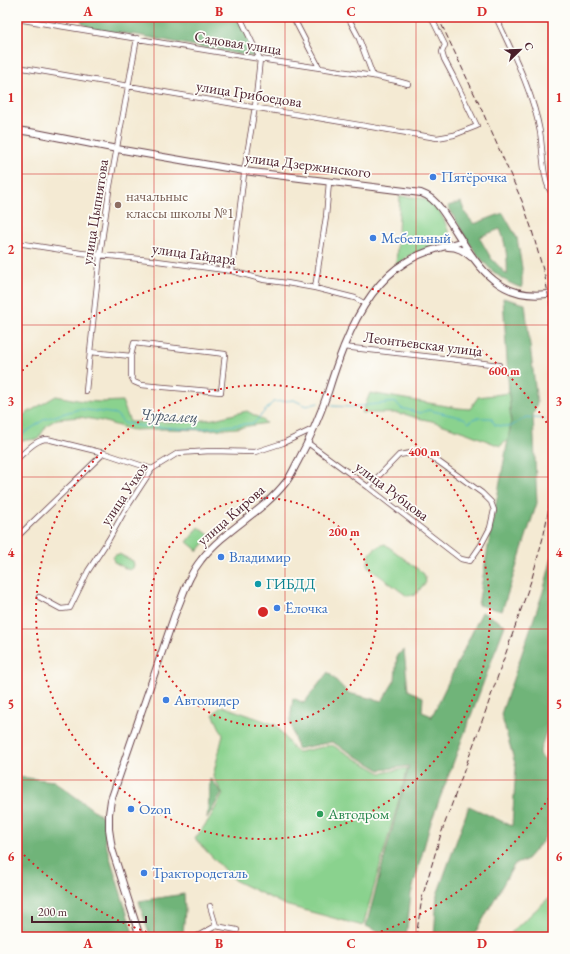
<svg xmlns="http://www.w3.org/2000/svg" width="570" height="954" viewBox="0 0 570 954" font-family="'EB Garamond',serif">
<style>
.green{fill:#8ad28e;stroke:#6a785c}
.forest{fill:#6fb479;stroke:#5c6a52;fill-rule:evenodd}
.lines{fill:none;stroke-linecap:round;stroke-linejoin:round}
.stream{stroke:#4badca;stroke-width:1}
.minor-casing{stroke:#643d44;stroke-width:6}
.major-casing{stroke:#643d44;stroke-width:8}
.minor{stroke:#fff;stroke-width:4.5}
.major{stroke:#fff;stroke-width:6}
.rail{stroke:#4a1f2b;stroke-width:1;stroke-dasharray:6 3;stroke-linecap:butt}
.grid{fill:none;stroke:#d62828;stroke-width:1;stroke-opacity:0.55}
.ring{fill:none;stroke:#d62828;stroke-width:2;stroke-dasharray:2 4}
.shop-dot{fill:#3f7fe0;stroke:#fdfcf7;stroke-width:1.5}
.education-dot{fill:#8d6e63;stroke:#fdfcf7;stroke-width:1.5}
.culture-dot{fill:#0f9aa8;stroke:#fdfcf7;stroke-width:1.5}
.leisure-dot{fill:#2e9e5b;stroke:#fdfcf7;stroke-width:1.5}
.labels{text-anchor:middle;stroke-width:3.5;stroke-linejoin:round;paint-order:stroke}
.street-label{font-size:15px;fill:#4a1f2b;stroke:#fdfcf7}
.shop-label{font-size:15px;fill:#366cbe;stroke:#fdfcf7;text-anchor:start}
.education-label{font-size:15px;fill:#785e54;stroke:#fdfcf7;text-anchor:start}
.culture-label{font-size:15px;fill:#0d838f;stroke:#fdfcf7;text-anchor:start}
.leisure-label{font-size:15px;fill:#27864d;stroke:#fdfcf7;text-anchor:start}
.water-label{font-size:16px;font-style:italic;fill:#4a586b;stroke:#fdfcf7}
.centre{fill:#d62828;stroke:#fdfcf7;stroke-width:2}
.ring-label{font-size:12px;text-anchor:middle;font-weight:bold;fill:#d62828;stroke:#fdfcf7;stroke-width:3.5;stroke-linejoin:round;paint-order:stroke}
.neatline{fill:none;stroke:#d62828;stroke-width:1.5}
.grid-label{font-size:13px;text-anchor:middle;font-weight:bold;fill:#d62828}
</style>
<rect width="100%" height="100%" fill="#fdfcf7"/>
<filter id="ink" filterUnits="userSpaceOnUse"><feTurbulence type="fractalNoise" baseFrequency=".025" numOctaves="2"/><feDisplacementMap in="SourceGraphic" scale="8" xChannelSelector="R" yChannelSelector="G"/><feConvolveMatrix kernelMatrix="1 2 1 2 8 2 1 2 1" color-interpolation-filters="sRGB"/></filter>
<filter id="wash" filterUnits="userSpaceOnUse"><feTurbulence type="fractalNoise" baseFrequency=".012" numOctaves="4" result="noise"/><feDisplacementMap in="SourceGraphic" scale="16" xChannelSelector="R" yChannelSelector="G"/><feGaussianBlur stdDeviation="0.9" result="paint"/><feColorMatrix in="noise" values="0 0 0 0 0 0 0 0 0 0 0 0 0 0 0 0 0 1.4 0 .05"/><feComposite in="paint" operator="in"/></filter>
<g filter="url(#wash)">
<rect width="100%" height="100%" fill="#f4ead3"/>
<!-- green -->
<path class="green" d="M400,196C407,197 419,197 425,199C440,206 446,223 450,237L441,244L410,255L396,265Z
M370,393L458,408L470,409L478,397L509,393L511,424L508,440L500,446L467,433L432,421L417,418L404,414L401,415L398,413H362Z
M56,396L83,401L101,402L122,401L130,422H185L214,419L247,411L261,419L266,423L237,428L207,430L163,429L132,430L102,421L80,417L57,419L47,425L38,439L17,441V419Z
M199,527L210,536L198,551L187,542Z
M385,544L424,574L426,582L415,595L407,596L368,567C367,554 372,548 385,544Z
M119,554L133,561L134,565L133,568L129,570L114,562L113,558L115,555Z
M222,706L276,725L294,750L298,752L332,745L381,773L408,768L363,926L285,905L234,880L195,839L210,818L223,794L213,776L223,735L213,714Z
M553,894V937H506L551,896Z"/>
<!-- forest -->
<path class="forest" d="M82,17H238L258,58L137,35L89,29L81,21Z
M461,202L465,213L474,224L503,213L517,238L522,268V288C484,276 466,238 448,206ZM500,229C506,243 508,261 507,275L491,258L479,237Z
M503,298L525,304L537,403L533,415L537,503L502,611L478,605L491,530L511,424Z
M553,554V709L539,754L548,764L553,767V822L542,842L526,860L514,865L473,937H434L437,895L469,806L512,826L516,767L501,714L543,592Z
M482,612L505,625L431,822L411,894L406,937H390L366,926L409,766L380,770L332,742L297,749L290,721L293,698L304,703L328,672L348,693L382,701L395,680L397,655L404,650L408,690L423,697L422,712L432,716L431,718Z
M17,774L19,777L54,781L107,820L105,841L134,937H17Z
M210,778L222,793L207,818L209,798Z
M184,894L185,910L183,934L185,937H150L139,901Z"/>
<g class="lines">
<!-- stream -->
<path class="stream" d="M332,406L351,407L396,402L401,408L420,413L428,410L464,418L469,423L475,418H491L495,425L510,427L526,417L553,420
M17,436H20L45,419L79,409L116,414L124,423L140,426L199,429L254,423L273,402L294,400L306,406L318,403"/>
</g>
</g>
<g filter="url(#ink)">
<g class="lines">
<!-- minor casing -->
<g class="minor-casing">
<path id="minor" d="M293,17L319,67
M348,17L358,36L373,76
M496,17C513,54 533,92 540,132C543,147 542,185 553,194
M17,19L260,59L373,76L397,81L408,84
M17,67C157,92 297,114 437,138L454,135L477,126L453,76L444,59L442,52L445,45L431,17
M17,243L81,253L150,260L232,271L264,280L287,283L315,288L355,298L365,304
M232,271L245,166L255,107L260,59L240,17
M315,288L326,217L329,182
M343,347L442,358L499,365
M90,352L131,356L134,343L225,354L221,392L141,385L134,382L131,376V356
M86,391L100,255L109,191L137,38
M308,443L368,487L461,559L470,561L481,545L490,528L494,510L491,502L482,493L432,457L421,454L411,453L399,455L368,487
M17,459C25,452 36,439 47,439L104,453L152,469
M17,537L104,453
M39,597L61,609L70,608L88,571L109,539L124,512L152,469L178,453L211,451L255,452L283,443L313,429
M216,926L237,930
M196,937L216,926L210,906"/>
</g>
<!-- major casing -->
<g class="major-casing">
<path id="major" d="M17,130L36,133L117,149L244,171L421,193C430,196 436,202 441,209C472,252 489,305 553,293
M448,247C458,247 464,251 471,257
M140,937L112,849L109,829V814L111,800L175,614C183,596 188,576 201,560C225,529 262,513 286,482C291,476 294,468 298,461C310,439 320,415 328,392C333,376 338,361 344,346C357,314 376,280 406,262C423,251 444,247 463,241"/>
</g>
<!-- minor -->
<use href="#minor" class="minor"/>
<!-- major -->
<use href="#major" class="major"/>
<!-- rail -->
<path class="rail" d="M438,17L480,106L522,201L531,227L545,277L553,321
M416,937L422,898L441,834L485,713L532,578L544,534L553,486"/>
</g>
</g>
<!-- grid -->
<path class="grid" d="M154,17V937M285,17V937M416,17V937M17,174H553M17,325H553M17,477H553M17,629H553M17,780H553"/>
<!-- distance rings -->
<g class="ring">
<circle cx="263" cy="612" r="114"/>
<circle cx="263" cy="612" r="227"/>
<path d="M552 793A341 341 0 0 1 368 936M158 936A341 341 0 0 1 18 849M18 375A341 341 0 0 1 552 431"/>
</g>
<!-- markers -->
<g class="shop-dot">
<circle cx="433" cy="177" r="4"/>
<circle cx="373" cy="238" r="4"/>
<circle cx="221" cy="557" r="4"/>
<circle cx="277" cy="608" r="4"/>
<circle cx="166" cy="700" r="4"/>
<circle cx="131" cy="809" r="4"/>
<circle cx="144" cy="873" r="4"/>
</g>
<circle class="education-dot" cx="118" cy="205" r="4"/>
<circle class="culture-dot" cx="258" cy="584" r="4"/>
<circle class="leisure-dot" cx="320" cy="814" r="4"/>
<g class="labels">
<!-- street labels -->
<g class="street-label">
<text transform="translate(238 43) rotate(9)" y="5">Садовая улица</text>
<text transform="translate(249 94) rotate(9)" y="5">улица Грибоедова</text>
<text transform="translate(308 165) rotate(7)" y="5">улица Дзержинского</text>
<text transform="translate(95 212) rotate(-81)" y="5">улица Цыпнятова</text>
<text transform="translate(194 254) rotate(8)" y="5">улица Гайдара</text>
<text transform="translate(423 344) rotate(7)" y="5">Леонтьевская улица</text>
<text transform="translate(392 491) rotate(37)" y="5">улица Рубцова</text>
<text transform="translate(124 494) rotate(-56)" y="5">улица Учхоз</text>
<text transform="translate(231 515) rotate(-41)" y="5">улица Кирова</text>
</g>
<!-- shop labels -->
<g class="shop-label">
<text x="441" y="182">Пятёрочка</text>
<text x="381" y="243">Мебельный</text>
<text x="229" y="562">Владимир</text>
<text x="285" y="613">Ёлочка</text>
<text x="174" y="705">Автолидер</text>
<text x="139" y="814">Ozon</text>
<text x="152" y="878">Трактородеталь</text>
</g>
<!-- education labels -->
<g class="education-label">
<text x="126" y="201">начальные<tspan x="126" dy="17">классы школы №1</tspan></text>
</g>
<!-- culture labels -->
<g class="culture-label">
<text x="266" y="589">ГИБДД</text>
</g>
<!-- leisure labels -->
<g class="leisure-label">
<text x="328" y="819">Автодром</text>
</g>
<!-- water labels -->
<g class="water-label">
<text transform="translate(169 415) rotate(3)" y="6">Чургалец</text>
</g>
</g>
<circle cx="263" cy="612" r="6" class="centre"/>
<g class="ring-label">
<text x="504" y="375">600 m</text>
<text x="424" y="456">400 m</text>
<text x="344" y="536">200 m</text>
</g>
<!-- margin -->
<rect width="570" height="954" fill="none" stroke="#fdfcf7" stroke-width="44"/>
<!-- north arrow -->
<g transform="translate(520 50) rotate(67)" stroke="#fdfcf7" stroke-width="3" paint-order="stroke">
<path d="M0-3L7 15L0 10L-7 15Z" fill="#4a1f2b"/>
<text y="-6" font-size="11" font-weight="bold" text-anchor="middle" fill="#4a1f2b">С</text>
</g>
<!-- scale -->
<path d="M32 916v6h114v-6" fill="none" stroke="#4a1f2b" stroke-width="2"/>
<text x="38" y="916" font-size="12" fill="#4a1f2b" stroke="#fdfcf7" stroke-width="3" paint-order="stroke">200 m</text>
<rect x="22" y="22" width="526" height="910" class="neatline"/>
<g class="grid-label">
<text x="88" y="16">A</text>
<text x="219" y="16">B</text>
<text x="351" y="16">C</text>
<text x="482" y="16">D</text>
<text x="11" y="102">1</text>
<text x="559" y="102">1</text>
<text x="11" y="254">2</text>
<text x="559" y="254">2</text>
<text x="11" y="406">3</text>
<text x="559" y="406">3</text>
<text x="11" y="557">4</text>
<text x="559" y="557">4</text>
<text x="11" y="709">5</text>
<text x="559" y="709">5</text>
<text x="11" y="861">6</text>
<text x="559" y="861">6</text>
<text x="88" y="948">A</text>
<text x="219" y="948">B</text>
<text x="351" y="948">C</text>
<text x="482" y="948">D</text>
</g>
</svg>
